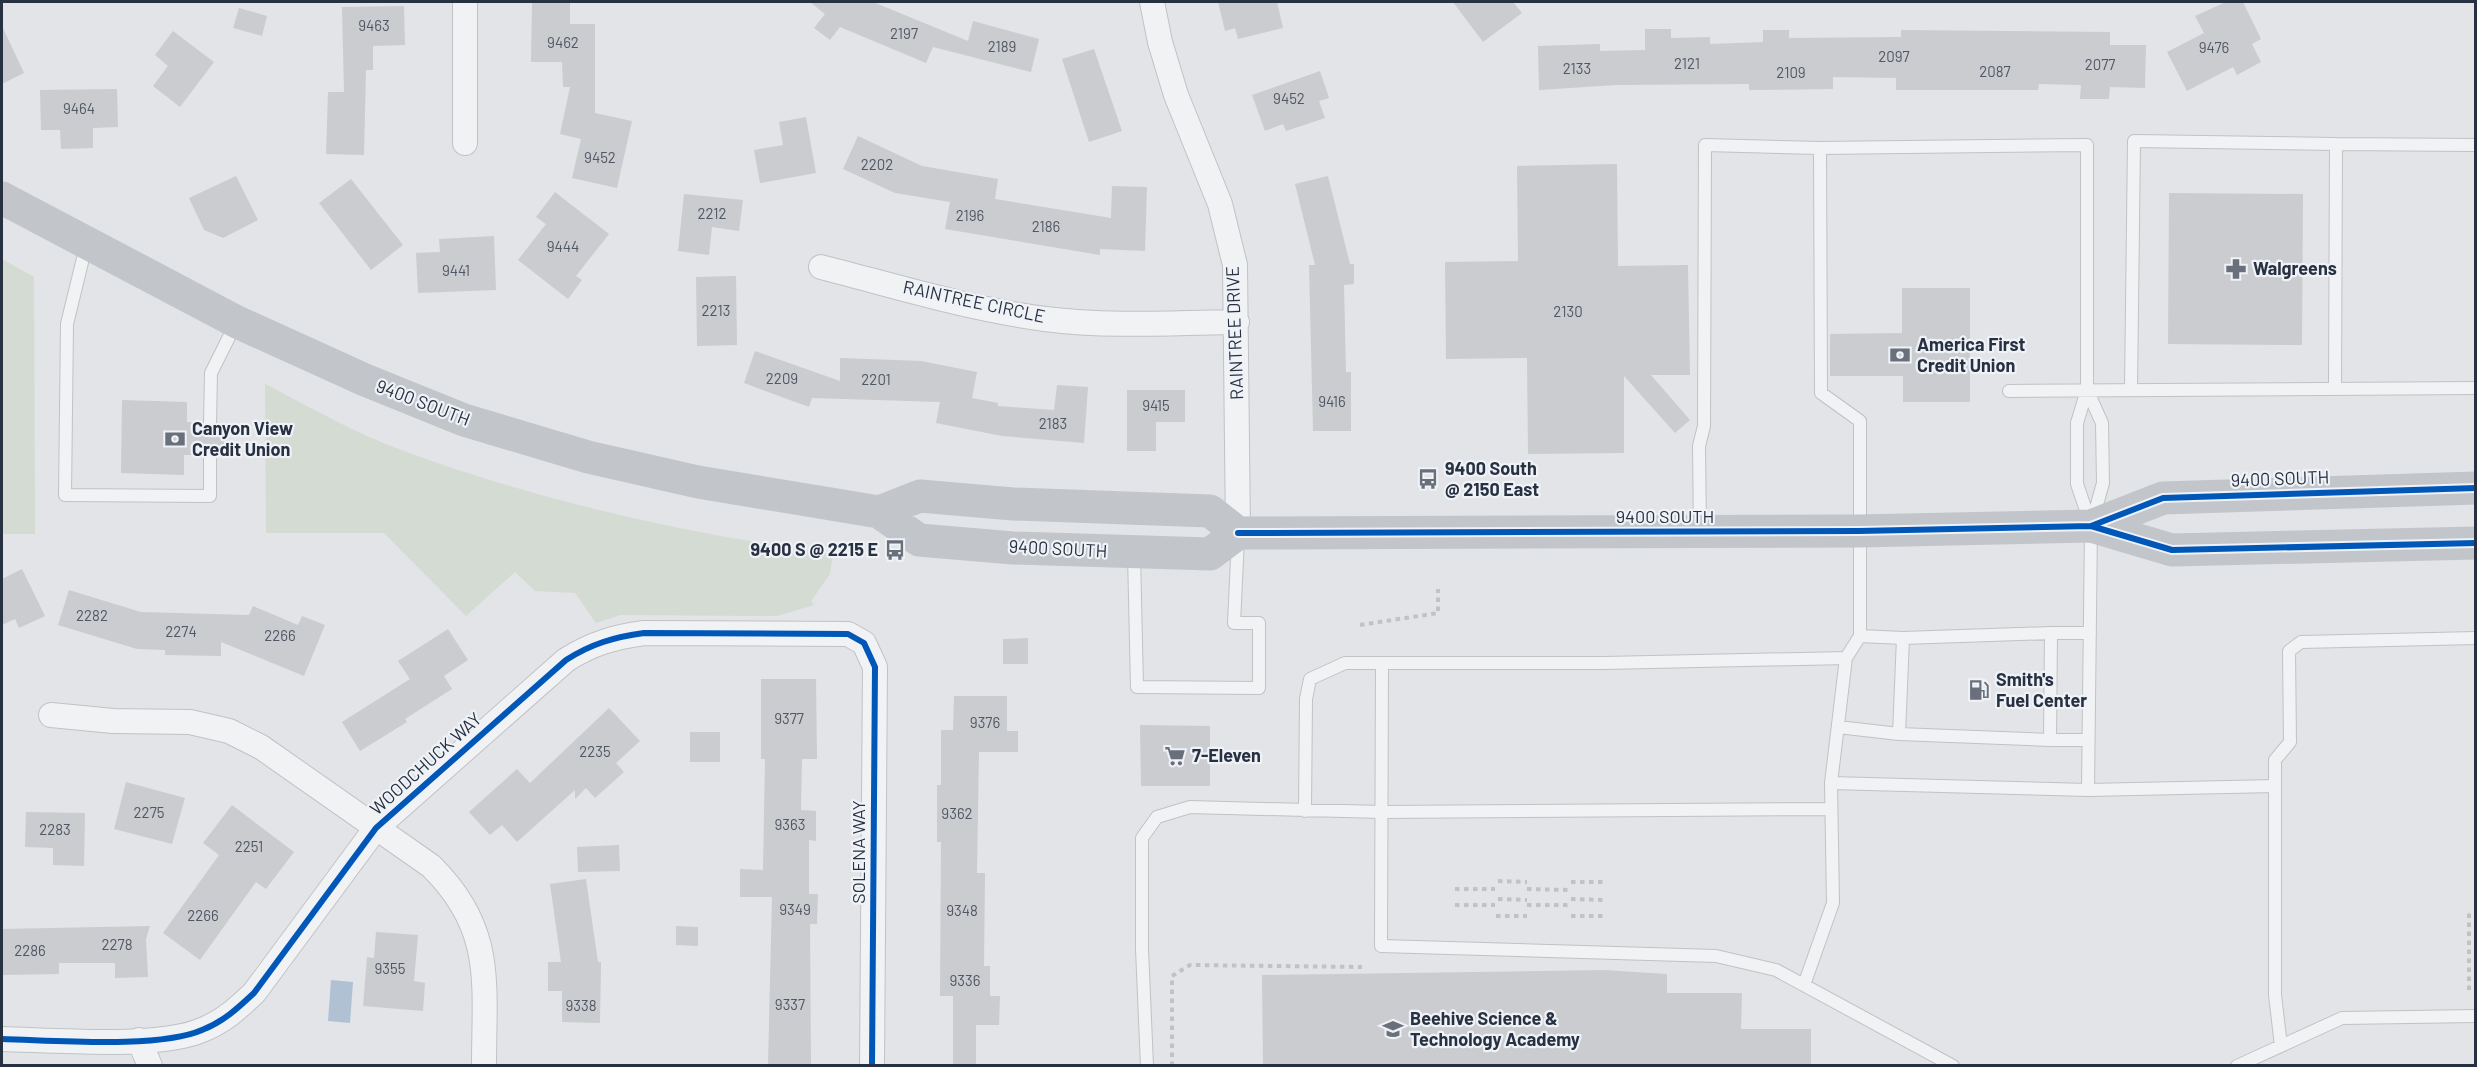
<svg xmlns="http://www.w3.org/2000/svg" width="2477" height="1067" viewBox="0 0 2477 1067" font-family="Barlow,sans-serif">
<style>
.green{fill:#d3dbd2}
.water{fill:#afc1d3}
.building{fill:#cacccf}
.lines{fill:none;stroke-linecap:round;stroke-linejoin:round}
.lane-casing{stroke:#c0c2c5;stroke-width:14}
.street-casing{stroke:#c0c2c5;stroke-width:26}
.path{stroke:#c0c2c7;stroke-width:4;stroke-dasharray:4.5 4.5;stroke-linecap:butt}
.lane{stroke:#f1f2f3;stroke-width:12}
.street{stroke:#f1f2f3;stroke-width:24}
.secondary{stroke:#c2c5c9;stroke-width:33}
.cycleway-casing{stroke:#eff2f7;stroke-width:10}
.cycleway{stroke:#0057b8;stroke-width:6}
.labels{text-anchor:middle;stroke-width:4.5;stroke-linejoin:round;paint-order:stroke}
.number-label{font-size:15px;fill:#515865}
.poi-label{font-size:18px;font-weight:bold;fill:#283141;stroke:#eff2f7;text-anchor:start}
.street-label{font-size:18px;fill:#283141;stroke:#eff2f7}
</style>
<rect width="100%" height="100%" fill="#e2e4e7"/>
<!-- green -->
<path class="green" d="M2,259L34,277L35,534H2Z
M265,384C310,407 356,434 404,451C542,502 688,534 833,554L830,574L811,601L814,605L777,616L620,615L596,623L575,593L535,591L515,572L466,616L384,533H266Z"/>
<!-- water -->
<path class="water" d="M331,980L353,982L350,1023L328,1021Z"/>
<!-- building -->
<path class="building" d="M532,2H570V24H595V113L632,121L617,188L572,178L581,139L560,134L570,87H563L562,62H531Z
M810,2H873L968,41L973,21L1039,39L1031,72L933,47L926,63L840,27L830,40L814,28L825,14Z
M1218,2H1277L1283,28L1238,39L1235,28L1225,31Z
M1453,2H1513L1522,13L1483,42Z
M2226,2H2243L2261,39L2252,44L2261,62L2237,75L2233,67L2187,91L2167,52L2204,33L2195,16Z
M404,6L405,45L373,46V70H366L364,155L326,154L328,92H344L342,7Z
M239,8L267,16L262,36L233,28Z
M2,26L24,73L2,84Z
M1645,29H1671V38L1710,37V44L1763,42V30H1789V38L1901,37V30L2110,32V45H2146L2145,88L2110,87L2109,99H2080L2081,85L2039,84L2038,90H1896V78L1833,77V89L1749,90V84L1616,85L1539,90L1538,46L1600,44V51L1645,50Z
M173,31L214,62L180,107L153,86L168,66L155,55Z
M1094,49L1122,131L1089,142L1062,59Z
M1320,71L1329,98L1319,101L1325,118L1286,131L1283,124L1265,131L1252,95Z
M117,89L118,127L93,128V148L61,149L60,130H41L40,90Z
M806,117L816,173L760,183L754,150L783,145L779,122Z
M858,136L922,166L998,179L995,199L1111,218L1112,186L1147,187L1145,251L1100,249V255L945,229L950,202L895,193L843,169Z
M1617,164L1618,266L1688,265L1690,375H1651L1690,420L1675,433L1624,376V453L1528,454L1527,358L1446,359L1445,262L1518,261L1517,166Z
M236,176L258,220L223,238L204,230L189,198Z
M1328,176L1350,264H1354V284L1344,285L1346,372H1351V431H1313L1309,265H1315L1295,184Z
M351,179L403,245L371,270L319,203Z
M555,192L609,234L576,276L582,280L568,299L518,260L546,224L536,217Z
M2169,193L2303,194L2302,345L2168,344Z
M684,194L743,200L739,231L712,227L709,255L678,251Z
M494,236L496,290L418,293L416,253L440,252L439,239Z
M736,276L737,345L697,346L696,277Z
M1902,288H1970V402H1903V376H1830V334L1902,333Z
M755,351L840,381V358L921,361L977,372L972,398L998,403V406L1054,410L1057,385L1088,387L1084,443L1002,436L936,423L940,402L812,398L809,407L744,383Z
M1127,390H1185V422H1156V451H1127Z
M122,400L187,402V422L202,423L205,430L210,431L218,423H228L227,456H218L217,450L209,447L203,450L202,455H184V475L121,473Z
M22,569L45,616L19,628L15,619L2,625V579Z
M69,590L141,612L249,615L253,606L298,625L302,616L325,625L304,676L221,642V656L165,655V650L137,649L58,625Z
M448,629L468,660L444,676L452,689L405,719L407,722L360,751L342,722L410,679L398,661Z
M1028,638V664H1003V639Z
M761,679H816L817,759H802L801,810L816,811V841L809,840V894H818L817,924H810L811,1065H768L772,897H740V869L763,870L765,759H761Z
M954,696H1007V731H1018V752H979L977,873H985L984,966H990V996H1000L999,1025H976V1065H953V996H940L941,842H937V785H941V730H953Z
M609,708L640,741L616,763L624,772L595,798L586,788L575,799V790L517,842L502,825L490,835L469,812L517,769L530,783Z
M1140,725L1210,726V786H1141Z
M690,732H720V762H690Z
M126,782L185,798L172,844L114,829Z
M232,805L294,852L266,889L256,882L200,960L163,933L219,855L203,843Z
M26,812L85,813L84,866L53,865V848L25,847Z
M619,845L620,871L578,872L577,847Z
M586,879L598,962H601L600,1023L562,1022V991H548V962H561L550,884Z
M150,926L146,939L148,977L115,978V963H59V974L2,975V929Z
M676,926L698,927V946L676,945Z
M376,932L418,935L414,981L425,983L423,1011L363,1006L367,957L374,958Z
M1604,970L1667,974V993H1742L1741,1029H1811V1065H1263L1262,975Z"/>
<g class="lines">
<!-- lane casing -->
<g class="lane-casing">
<path id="lane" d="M2336,144L2476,145
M86,246L67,324L65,495L210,496V455
M2131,390L2134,141L2336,144L2335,389
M2009,391L2476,388
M210,423L211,373L236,323
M1700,531L1699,446L1704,426L1705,145L1820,148
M1134,554L1137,687L1259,688V623H1234L1238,538
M1903,638L2051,633
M1382,663L1381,946L1716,956L1776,970L1953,1066
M1838,727L1899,734L1903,638L1860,636
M1899,734L2050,740
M2088,740H2050L2051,633H2090
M1831,783L2088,790L2091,526L2103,483L2102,423L2087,390
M2275,786V760L2290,742L2289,651L2301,642L2476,638
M2088,790L2275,786V995L2281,1046
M1305,811L1306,699L1310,679L1345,663H1604L1846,658
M1804,985L1833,903L1831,783L1846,658L1860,636V421L1821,393L1820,148L2087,145V390L2077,423V484L2091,525
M1147,1066L1142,949V838L1157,817L1190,807L1381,812L1831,809
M2237,1066L2342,1018L2476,1016"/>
</g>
<!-- street casing -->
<g class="street-casing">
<path id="street" d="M1152,2L1160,42L1176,95L1220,204L1235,265L1238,533
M465,143V2
M821,267C895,286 969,309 1045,319C1108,327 1174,323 1237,322
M51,715L113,721L190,722L229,731L261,747L431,866C495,929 484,983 484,1066
M2,1039C52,1040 159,1049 202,1030C223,1022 238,1008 254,993L376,828L566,660C591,644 614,637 644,633L848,634L864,643L875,667L872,1066
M139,1040L150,1066"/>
</g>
<!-- path -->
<path class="path" d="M1360,625L1438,613V589
M1498,881L1527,882
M1571,882H1604
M1455,889H1495
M1527,889L1570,890
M1498,899L1527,900
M1571,899L1604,900
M1455,905H1495
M1527,905H1569
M1496,916H1527
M1571,916H1604
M2469,990V912
M1172,1066V976L1190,965L1362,967"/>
<!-- lane -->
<use href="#lane" class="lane"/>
<!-- street -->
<use href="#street" class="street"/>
<!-- secondary -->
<path class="secondary" d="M2,198L237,322L365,380L464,420L588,457L698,482L879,512L919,540L1013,548L1210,554L1238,533L1859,531L2091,526L2172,550L2476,543
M879,512L920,496L1013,504L1210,511L1238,533
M2091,526L2163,498L2476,488"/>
<!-- cycleway casing -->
<g class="cycleway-casing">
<path id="cycleway" d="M2091,526L2163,498L2476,488
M1238,533L1859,531L2091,526L2172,550L2476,543
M2,1039C52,1040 159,1049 202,1030C223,1022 238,1008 254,993L376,828L566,660C591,644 614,637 644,633L848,634L864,643L875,667L872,1066"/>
</g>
<!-- cycleway -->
<use href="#cycleway" class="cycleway"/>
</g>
<!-- icons -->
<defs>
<g id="pharmacy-bare" transform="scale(1.62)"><path d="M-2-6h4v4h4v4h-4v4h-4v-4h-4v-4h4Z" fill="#69707b" stroke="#eff2f7" stroke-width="2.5" paint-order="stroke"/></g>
<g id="bank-bare" transform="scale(1.62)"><path d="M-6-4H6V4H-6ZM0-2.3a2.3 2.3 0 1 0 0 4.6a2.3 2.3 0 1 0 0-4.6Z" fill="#69707b" stroke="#eff2f7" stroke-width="2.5" paint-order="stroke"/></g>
<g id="bus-bare" transform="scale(1.62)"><path d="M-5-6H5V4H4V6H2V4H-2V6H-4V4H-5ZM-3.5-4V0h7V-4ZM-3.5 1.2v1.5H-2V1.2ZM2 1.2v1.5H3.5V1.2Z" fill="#69707b" stroke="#eff2f7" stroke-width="2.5" paint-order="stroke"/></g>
<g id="fuel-bare" transform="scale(1.62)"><path d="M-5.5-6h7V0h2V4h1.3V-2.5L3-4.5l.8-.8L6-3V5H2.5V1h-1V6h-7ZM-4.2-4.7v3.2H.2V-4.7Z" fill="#69707b" stroke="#eff2f7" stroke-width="2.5" paint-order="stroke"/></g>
<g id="supermarket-bare" transform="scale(1.62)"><path d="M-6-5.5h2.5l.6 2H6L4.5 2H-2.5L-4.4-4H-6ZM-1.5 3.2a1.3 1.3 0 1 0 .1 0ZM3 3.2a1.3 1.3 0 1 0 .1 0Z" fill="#69707b" stroke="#eff2f7" stroke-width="2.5" paint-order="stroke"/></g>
<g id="school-bare" transform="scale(1.62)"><path d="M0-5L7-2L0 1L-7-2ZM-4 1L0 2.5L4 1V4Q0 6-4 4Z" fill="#69707b" stroke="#eff2f7" stroke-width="2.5" paint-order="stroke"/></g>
</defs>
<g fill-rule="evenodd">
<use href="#pharmacy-bare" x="2236" y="269"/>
<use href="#bank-bare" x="1900" y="355"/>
<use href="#bank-bare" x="175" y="439"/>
<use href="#bus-bare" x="1428" y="479"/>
<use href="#bus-bare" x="895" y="550"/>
<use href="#fuel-bare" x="1979" y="690"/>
<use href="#supermarket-bare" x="1175" y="756"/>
<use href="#school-bare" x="1393" y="1029"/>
</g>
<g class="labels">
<!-- number labels -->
<g class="number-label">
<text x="374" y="31">9463</text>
<text x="904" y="39">2197</text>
<text x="563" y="48">9462</text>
<text x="1002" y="52">2189</text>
<text x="2214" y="53">9476</text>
<text x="1894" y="62">2097</text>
<text x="1687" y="69">2121</text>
<text x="2100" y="70">2077</text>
<text x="1577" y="74">2133</text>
<text x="1995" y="77">2087</text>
<text x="1791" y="78">2109</text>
<text x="1289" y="104">9452</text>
<text x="79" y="114">9464</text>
<text x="600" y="163">9452</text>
<text x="877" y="170">2202</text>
<text x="712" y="219">2212</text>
<text x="970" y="221">2196</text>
<text x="1046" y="232">2186</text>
<text x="563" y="252">9444</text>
<text x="456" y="276">9441</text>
<text x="716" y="316">2213</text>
<text x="1568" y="317">2130</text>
<text x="782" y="384">2209</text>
<text x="876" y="385">2201</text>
<text x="1332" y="407">9416</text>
<text x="1156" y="411">9415</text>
<text x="1053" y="429">2183</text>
<text x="92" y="621">2282</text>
<text x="181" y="637">2274</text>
<text x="280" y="641">2266</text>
<text x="789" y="724">9377</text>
<text x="985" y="728">9376</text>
<text x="595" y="757">2235</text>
<text x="149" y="818">2275</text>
<text x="957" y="819">9362</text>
<text x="790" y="830">9363</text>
<text x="55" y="835">2283</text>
<text x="249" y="852">2251</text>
<text x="795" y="915">9349</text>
<text x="962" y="916">9348</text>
<text x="203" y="921">2266</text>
<text x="117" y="950">2278</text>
<text x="30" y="956">2286</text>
<text x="390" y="974">9355</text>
<text x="965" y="986">9336</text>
<text x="790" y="1010">9337</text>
<text x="581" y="1011">9338</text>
</g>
<!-- poi labels -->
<g class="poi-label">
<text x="2253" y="275">Walgreens</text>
<text x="1917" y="351">America First<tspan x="1917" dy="21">Credit Union</tspan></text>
<text x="192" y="435">Canyon View<tspan x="192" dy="21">Credit Union</tspan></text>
<text x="1445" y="475">9400 South<tspan x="1445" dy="21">@ 2150 East</tspan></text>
<text x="878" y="556" text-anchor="end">9400 S @ 2215 E</text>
<text x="1996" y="686">Smith's<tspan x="1996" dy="21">Fuel Center</tspan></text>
<text x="1192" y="762">7-Eleven</text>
<text x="1410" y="1025">Beehive Science &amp;<tspan x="1410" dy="21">Technology Academy</tspan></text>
</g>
<!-- street labels -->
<g class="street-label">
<text transform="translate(974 302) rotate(12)" y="6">RAINTREE CIRCLE</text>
<text transform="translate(1235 333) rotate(-92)" y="6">RAINTREE DRIVE</text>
<text transform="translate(423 403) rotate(21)" y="6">9400 SOUTH</text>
<text transform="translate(2280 479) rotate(-2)" y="6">9400 SOUTH</text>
<text x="1665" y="523">9400 SOUTH</text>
<text transform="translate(1058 549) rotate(3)" y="6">9400 SOUTH</text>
<text transform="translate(426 764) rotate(-42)" y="6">WOODCHUCK WAY</text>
<text transform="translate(859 852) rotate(-90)" y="6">SOLENA WAY</text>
</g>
</g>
<!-- border -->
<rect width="2477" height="1067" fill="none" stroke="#283141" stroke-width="6"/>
</svg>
